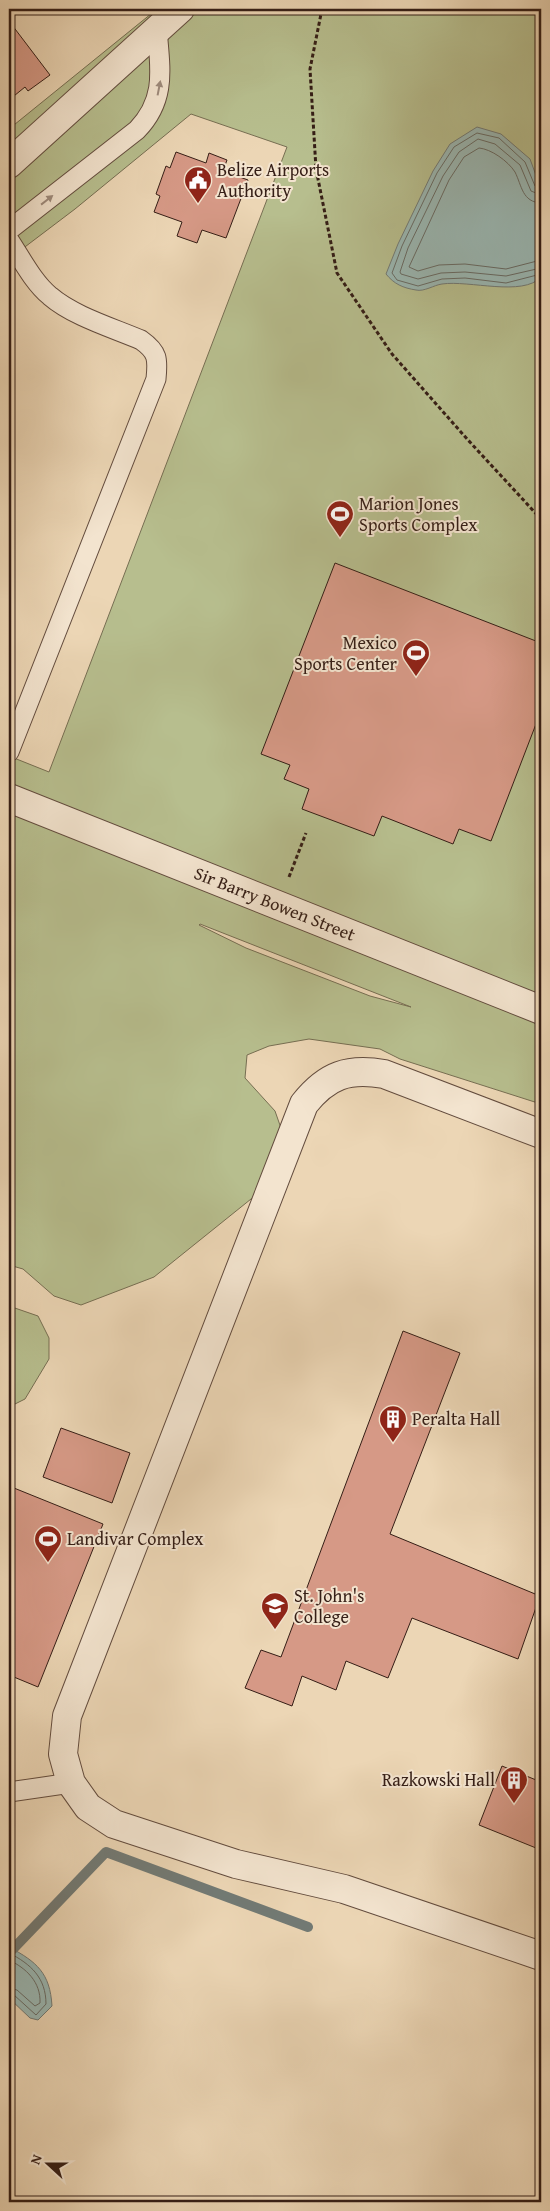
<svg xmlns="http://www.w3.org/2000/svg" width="550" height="2211" viewBox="0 0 550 2211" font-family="'Gentium Book Plus',serif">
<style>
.green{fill:#b7be8e;stroke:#766e52;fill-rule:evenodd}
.water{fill:#9ab8b4;stroke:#727a75}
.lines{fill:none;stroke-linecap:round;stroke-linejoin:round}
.shore{stroke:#686b65;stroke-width:1}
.stream{stroke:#727a75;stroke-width:10}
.building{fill:#d69986;stroke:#351e16}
.service-casing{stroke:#634c3e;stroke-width:21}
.minor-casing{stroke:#634c3e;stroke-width:30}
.path{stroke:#351e16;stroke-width:3;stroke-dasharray:4 2.5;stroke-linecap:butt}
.service{stroke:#f3e4cf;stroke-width:19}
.minor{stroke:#f3e4cf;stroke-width:28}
.oneway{fill:#9e8b7c}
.labels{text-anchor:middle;stroke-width:4;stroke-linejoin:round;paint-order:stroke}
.poi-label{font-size:18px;fill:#351e16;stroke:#f3e4cf;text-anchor:start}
.street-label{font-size:18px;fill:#351e16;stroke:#f3e4cf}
</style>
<rect width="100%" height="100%" fill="#ecd6b5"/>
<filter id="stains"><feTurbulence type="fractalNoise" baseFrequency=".004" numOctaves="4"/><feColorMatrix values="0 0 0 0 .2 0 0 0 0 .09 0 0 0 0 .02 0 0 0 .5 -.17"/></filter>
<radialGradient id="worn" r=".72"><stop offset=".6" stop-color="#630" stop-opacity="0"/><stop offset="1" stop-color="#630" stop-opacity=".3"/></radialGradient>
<!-- green -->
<path class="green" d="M157,9H541V1104L400,1059L380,1049L309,1039L269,1046L247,1055L245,1078L275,1111L282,1131L261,1191L154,1277L81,1305L54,1296L23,1269L9,1265V756L49,772L287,147L191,114L75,209L9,259V129ZM199,925L200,924L411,1007L370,996L246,948Z
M9,1306L38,1316L49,1338V1359L25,1399L9,1407Z"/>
<!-- water -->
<path class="water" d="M477,127L501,134L530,159L541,189V277C523,297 469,280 442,284C434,285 424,292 416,290C403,288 394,284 386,274L398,244L433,171L450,144Z
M9,1947C37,1962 50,1973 52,2006L38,2020L30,2018L9,1998Z"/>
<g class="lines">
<!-- shore -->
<path class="shore" d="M541,189L535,186L525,162L499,138L477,133L454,147L437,173L402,246L392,273L397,280L418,286L442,279L465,278L506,283L541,274
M541,195L531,191L520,165L495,144L478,139L459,152L443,176L408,248L400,272L401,274L418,279L441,273L465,272L506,276L541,268
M541,203C522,202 522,186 515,172C508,161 491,149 479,148L464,157L449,180L409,267L418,271L439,265L465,264L506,269L541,260
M9,1953C31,1964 46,1978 46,2004L36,2015L14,1995L9,1994
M9,1960C26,1968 41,1982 40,2003L35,2006L17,1990L9,1988"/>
<!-- stream -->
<path class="stream" d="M13,1949L106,1852L308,1927"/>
</g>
<!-- building -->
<path class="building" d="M9,21L50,75L28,91L25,87L9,100Z
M176,152L206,163L209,153L227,160L223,171L248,180L226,238L202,230L197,243L177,236L182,222L154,212L160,196L156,194L166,166L170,168Z
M335,563L541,643V711L491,841L459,829L453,844L382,816L374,836L302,809L309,789L284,779L290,765L261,754Z
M403,1331L460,1353L390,1534L540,1596L518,1659L412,1618L388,1678L346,1661L336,1690L302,1676L292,1706L245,1688L261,1650L281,1657Z
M61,1428L130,1453L112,1503L43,1477Z
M9,1486L103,1524L38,1687L9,1675Z
M502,1766L541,1782V1850L479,1825Z"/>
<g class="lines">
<!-- service casing -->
<g class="service-casing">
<path id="service" d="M9,230L137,130C167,99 160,68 157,29
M9,240C21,258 33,282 50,296C73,316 113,328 141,340C158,352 158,359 156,379L9,752
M9,1792L71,1783"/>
</g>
<!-- minor casing -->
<g class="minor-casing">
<g id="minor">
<path d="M9,164L180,9"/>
<path id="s1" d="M9,798L541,1010"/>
<path d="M541,1134L384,1074C348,1068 327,1075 304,1104L67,1716L63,1754L71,1783L88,1807L114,1824L236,1864L344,1889L541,1956"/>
</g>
</g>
<!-- path -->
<path class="path" d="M322,9L310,69L316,169L337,273L392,354L468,440L541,519
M289,877L306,833"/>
<!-- service -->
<use href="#service" class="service"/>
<!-- minor -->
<use href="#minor" class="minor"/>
</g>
<!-- one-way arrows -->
<defs><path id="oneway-solid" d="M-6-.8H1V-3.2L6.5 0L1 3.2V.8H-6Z" transform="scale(1.25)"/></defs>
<g class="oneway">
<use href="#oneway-solid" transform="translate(159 88) rotate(-79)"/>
<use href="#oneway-solid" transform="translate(47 200) rotate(-38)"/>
</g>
<!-- icons -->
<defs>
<g id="civic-pin" transform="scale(1.4375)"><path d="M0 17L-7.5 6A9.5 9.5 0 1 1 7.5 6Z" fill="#8f2418" stroke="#f3e4cf"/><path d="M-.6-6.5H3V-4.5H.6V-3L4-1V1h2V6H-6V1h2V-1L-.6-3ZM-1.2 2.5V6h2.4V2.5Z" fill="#fff"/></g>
<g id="stadium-pin" transform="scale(1.4375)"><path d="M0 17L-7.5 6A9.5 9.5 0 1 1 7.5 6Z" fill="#8f2418" stroke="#f3e4cf"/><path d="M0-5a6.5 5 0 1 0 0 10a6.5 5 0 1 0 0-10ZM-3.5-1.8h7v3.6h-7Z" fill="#fff"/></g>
<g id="building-pin" transform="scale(1.4375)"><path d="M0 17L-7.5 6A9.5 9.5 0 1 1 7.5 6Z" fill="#8f2418" stroke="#f3e4cf"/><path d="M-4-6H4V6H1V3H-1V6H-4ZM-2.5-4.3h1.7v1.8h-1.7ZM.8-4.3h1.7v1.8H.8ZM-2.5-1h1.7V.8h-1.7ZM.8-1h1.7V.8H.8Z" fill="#fff"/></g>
<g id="school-pin" transform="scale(1.4375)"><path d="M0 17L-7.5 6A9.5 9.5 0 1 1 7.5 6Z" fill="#8f2418" stroke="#f3e4cf"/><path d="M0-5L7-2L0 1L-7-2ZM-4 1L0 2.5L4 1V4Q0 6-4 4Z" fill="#fff"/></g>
</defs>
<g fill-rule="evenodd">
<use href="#civic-pin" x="198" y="180"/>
<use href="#stadium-pin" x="340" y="514"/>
<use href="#stadium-pin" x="416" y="653"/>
<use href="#building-pin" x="393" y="1419"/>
<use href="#stadium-pin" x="48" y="1539"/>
<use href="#school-pin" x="275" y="1606"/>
<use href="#building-pin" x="514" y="1780"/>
</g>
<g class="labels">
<!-- poi labels -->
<g class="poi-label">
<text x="217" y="176">Belize Airports<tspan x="217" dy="21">Authority</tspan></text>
<text x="359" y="510">Marion Jones<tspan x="359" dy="21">Sports Complex</tspan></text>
<text x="397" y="649" text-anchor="end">Mexico<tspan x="397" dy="21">Sports Center</tspan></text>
<text x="412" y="1425">Peralta Hall</text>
<text x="67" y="1545">Landivar Complex</text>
<text x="294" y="1602">St. John's<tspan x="294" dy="21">College</tspan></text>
<text x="495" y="1786" text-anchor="end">Razkowski Hall</text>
</g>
<!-- street labels -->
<g class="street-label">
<text dy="6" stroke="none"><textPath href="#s1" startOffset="286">Sir Barry Bowen Street</textPath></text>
</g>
</g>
<!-- margin -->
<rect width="550" height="2211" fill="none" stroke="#ecd6b5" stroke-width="30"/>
<rect x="10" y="10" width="530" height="2191" fill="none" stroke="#351e16" stroke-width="2.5"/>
<rect x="15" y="15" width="520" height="2181" fill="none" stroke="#351e16"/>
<!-- north arrow -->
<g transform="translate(48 2164) rotate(291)" stroke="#f3e4cf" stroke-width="4" paint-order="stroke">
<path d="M0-4L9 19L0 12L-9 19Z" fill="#351e16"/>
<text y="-8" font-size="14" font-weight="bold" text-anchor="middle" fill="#351e16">N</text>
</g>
<rect width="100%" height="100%" filter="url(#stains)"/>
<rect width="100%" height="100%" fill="url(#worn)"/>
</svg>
